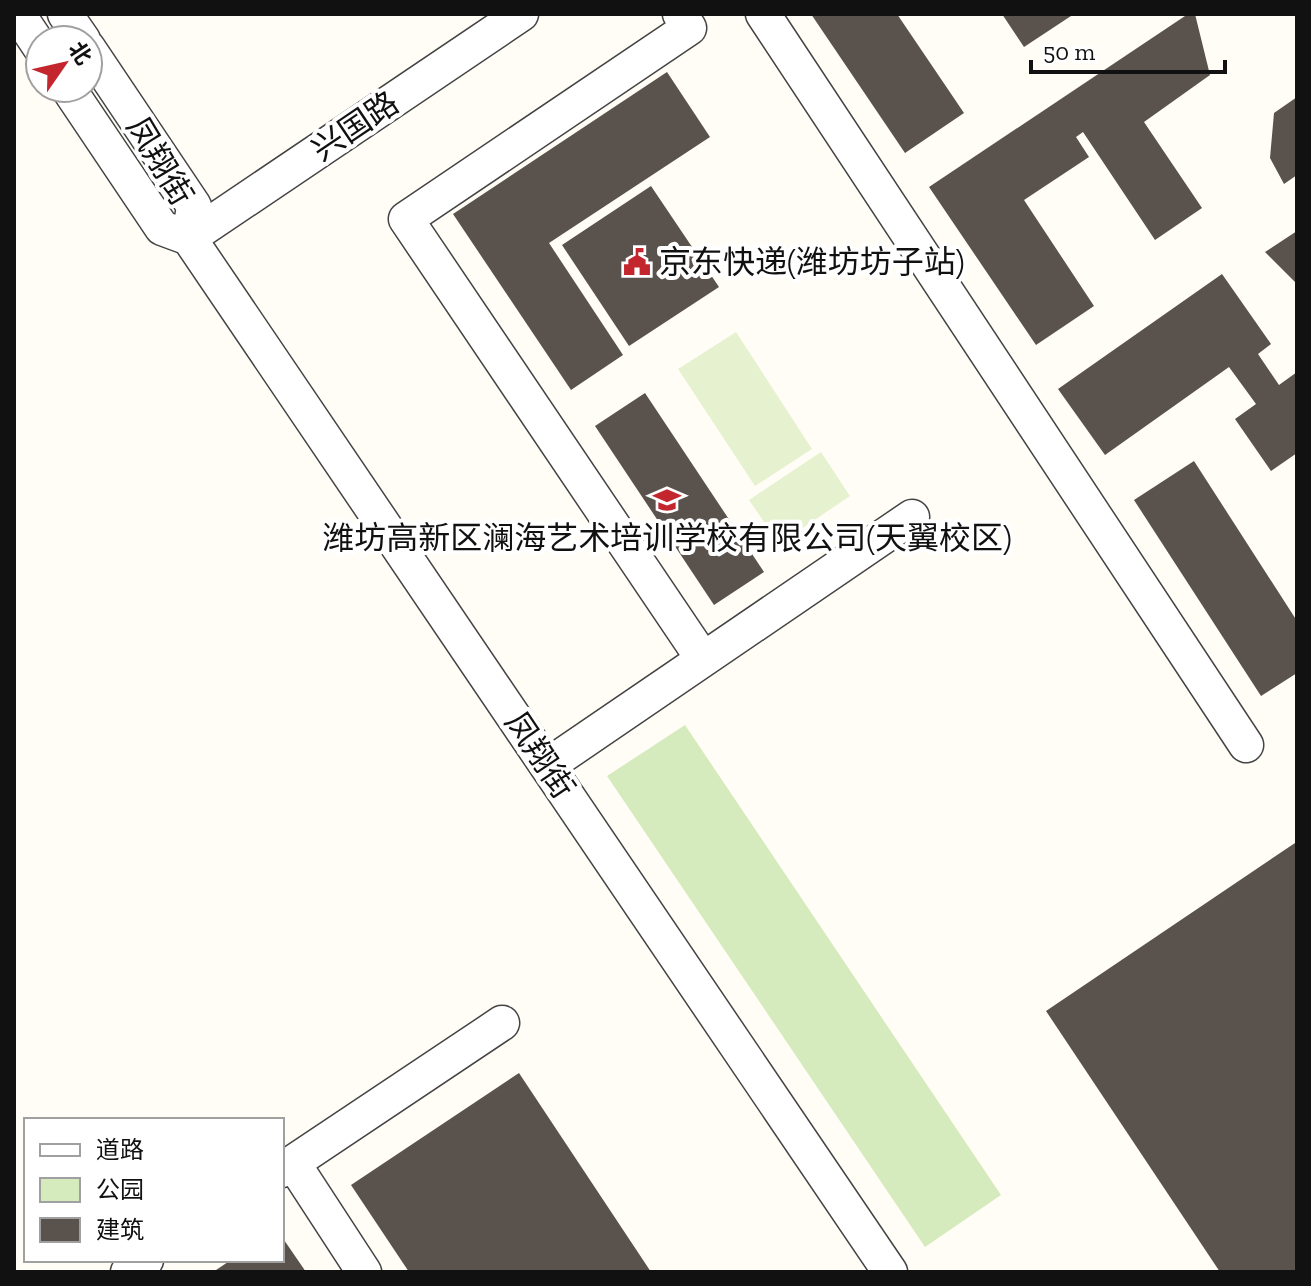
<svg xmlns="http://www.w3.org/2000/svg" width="1311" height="1286" viewBox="0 0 1311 1286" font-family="'Zilla Slab','Noto Sans SC',serif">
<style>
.green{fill:#d5ebbd}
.pitch{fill:#e6f2cf}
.building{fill:#5a524d}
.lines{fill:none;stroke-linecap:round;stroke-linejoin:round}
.minor-casing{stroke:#444;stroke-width:37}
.minor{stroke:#fff;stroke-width:34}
.labels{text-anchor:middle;stroke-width:8;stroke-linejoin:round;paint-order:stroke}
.street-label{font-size:32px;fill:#111;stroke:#fff}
.poi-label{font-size:32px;fill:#111;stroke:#fff;text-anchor:start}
</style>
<rect width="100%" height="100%" fill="#fffdf5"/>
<!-- green -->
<path class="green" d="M685,725L1001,1195L925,1247L607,776Z"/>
<!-- pitch -->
<path class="pitch" d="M736,332L812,449L755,486L678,369Z
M821,452L850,496L779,544L749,500Z"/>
<!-- building -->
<path class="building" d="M811,14H897L964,113L905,153Z
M1002,14H1070L1071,16L1024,47Z
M1188,14H1195L1210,75L1144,122L1202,208L1155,240L1083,132L1076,137L1089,157L1024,200L1094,306L1036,345L929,187Z
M667,72L710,137L549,243L623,355L571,390L453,214Z
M1297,97V175L1284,184L1270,158L1274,113Z
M651,186L719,287L629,346L562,245Z
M1297,231V284L1265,252Z
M1222,274L1271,344L1258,354L1279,385L1297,372V453L1271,471L1235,419L1256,404L1229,367L1105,455L1058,389Z
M645,393L764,572L714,605L595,426Z
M1194,461L1297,621V673L1261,696L1134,500Z
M1295,843L1297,1272H1220L1046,1011Z
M519,1073L651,1272H409L351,1185Z
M282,1237L306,1272H213L231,1260H282Z"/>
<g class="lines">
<!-- minor casing -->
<g class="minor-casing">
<path id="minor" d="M18,14L40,47
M65,14L83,40
M680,14L689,28L406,219L703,659
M763,14L1246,745
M88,48L194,206L189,238
M68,88L162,228L189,238L890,1272
M189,238L521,14
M547,766L912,517
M293,1163L364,1272
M282,1170L502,1023
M128,1272L146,1260"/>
</g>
<!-- minor -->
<use href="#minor" class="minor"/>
</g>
<!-- icons -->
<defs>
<g id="civic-bare" transform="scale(2.16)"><path d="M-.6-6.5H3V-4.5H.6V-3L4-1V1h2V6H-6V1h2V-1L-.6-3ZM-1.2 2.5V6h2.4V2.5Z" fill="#c4262e" stroke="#fff" stroke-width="2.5" paint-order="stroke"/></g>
<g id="school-bare" transform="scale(2.16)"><path d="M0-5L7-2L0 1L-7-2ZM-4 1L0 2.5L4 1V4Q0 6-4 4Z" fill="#c4262e" stroke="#fff" stroke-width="2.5" paint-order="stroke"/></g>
</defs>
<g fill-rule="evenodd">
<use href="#civic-bare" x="637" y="262"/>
<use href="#school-bare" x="667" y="500"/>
</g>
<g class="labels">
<!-- street labels -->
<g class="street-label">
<text transform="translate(355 126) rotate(-34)" y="11">兴国路</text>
<text transform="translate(160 161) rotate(59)" y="11">凤翔街</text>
<text transform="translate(540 755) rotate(56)" y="11">凤翔街</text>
</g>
<!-- poi labels -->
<g class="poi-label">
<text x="659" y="273">京东快递(潍坊坊子站)</text>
<text x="667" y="549" text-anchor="middle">潍坊高新区澜海艺术培训学校有限公司(天翼校区)</text>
</g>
</g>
<!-- border -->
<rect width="1311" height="1286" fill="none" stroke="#111111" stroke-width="32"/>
<!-- legend -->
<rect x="24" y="1118" width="260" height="144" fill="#ffffff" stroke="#a0a0a0" stroke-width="2"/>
<rect x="40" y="1144" width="40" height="12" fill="#ffffff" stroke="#a0a0a0" stroke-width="2"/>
<text x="96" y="1158" font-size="24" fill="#111111">道路</text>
<rect x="40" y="1178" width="40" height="24" fill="#d5ebbd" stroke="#a0a0a0" stroke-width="2"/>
<text x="96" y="1198" font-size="24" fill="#111111">公园</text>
<rect x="40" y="1218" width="40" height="24" fill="#5a524d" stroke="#a0a0a0" stroke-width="2"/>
<text x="96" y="1238" font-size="24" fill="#111111">建筑</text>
<!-- north arrow -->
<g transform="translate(64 64) rotate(56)"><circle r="38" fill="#ffffff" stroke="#a0a0a0" stroke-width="2"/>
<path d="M0-6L14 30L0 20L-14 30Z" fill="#c4262e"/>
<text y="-12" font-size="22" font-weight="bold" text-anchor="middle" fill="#111111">北</text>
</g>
<!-- scale -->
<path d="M1031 60v12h194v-12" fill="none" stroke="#111111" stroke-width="4"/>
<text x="1043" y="60" font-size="24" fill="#111111" stroke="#ffffff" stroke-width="6" paint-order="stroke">50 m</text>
</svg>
